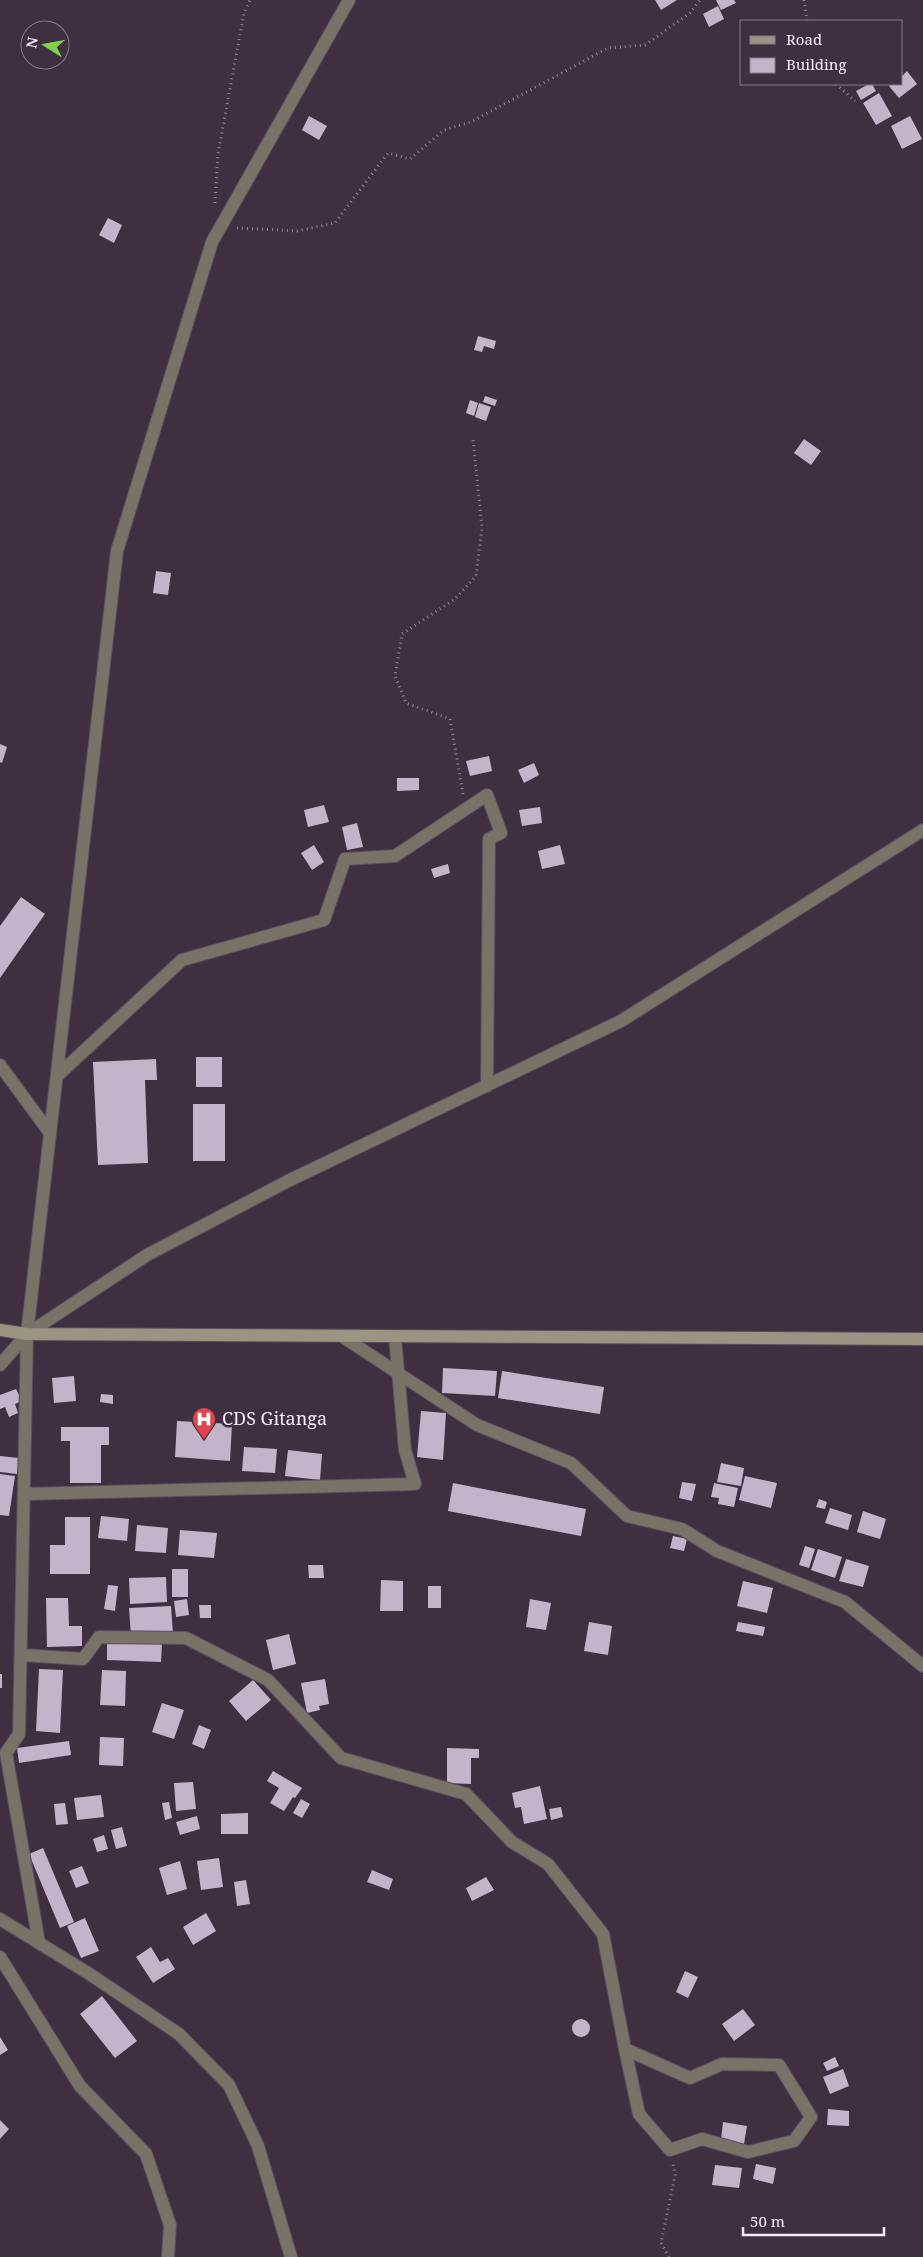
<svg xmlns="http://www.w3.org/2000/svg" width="923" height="2257" viewBox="0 0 923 2257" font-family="'Noto Serif',serif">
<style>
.building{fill:#c4b4c9}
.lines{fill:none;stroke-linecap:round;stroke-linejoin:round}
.street-casing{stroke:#5b4e5e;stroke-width:14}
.secondary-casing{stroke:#5b4e5e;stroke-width:14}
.path{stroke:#948897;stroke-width:3;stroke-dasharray:1 4;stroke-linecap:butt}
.street{stroke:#787267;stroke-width:12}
.secondary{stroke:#9c9482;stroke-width:12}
.labels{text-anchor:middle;stroke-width:5;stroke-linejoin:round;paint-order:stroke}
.poi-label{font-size:18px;fill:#f5ecf7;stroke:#3e3041;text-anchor:start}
</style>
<rect width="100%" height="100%" fill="#3e3041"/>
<!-- building -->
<path class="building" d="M655,0H677L661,10Z
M716,0H734L736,3L721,10Z
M718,6L724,19L709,27L703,14Z
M907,71L917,84L899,98L889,86L892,84H902V76Z
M869,84H872L876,91L861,100L856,91Z
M879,93L892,116L876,125L863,103Z
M309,116L327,126L319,140L302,130Z
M910,116L922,139L902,149L891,126Z
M108,218L122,225L114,243L99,235Z
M478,336L496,341L494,349L484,346L482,352L474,350Z
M485,396L497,400L495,406L483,402Z
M470,400L478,403L474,416L466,413Z
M479,403L491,407L486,421L475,417Z
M804,439L821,451L811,465L794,453Z
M156,571L171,573L168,595L153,593Z
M0,744L7,747L2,763L0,762Z
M489,756L492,771L470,776L466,761Z
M534,763L539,775L524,783L518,770Z
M397,778H419V790L397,791Z
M324,805L329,822L308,827L304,810Z
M540,807L542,823L522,826L519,810Z
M357,823L363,847L347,850L342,827Z
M314,845L324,862L312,870L301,853Z
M560,845L565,864L542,869L538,851Z
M448,864L450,873L434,878L431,869Z
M21,897L45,914L0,978V926Z
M196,1057H222V1087H196Z
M156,1059L157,1080H145L148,1163L98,1165L93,1062Z
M193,1104H225V1161H193Z
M443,1368L497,1371L495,1396L442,1393Z
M502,1371L604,1387L600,1414L498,1398Z
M74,1376L76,1401L54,1403L52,1378Z
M16,1389L22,1401L15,1404L18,1413L9,1417L5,1407L0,1409V1395Z
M101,1394L113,1395V1404L100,1402Z
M421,1411L446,1413L443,1460L417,1457Z
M177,1421L232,1424L230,1461L175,1457Z
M61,1427H109V1445H101V1483H70V1441H61Z
M244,1447L277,1449L275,1473L242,1471Z
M288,1450L322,1454L320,1480L285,1476Z
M0,1456L19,1458L17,1474L0,1472Z
M721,1463L744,1468L741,1486L717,1482Z
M0,1474L15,1476L9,1516L0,1515Z
M745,1476L777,1483L771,1508L739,1500Z
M682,1482L696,1484L692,1501L679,1498Z
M453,1483L586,1509L581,1536L448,1511Z
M714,1483L738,1488L734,1507L718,1504L719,1498L711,1497Z
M819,1499L827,1502L825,1509L816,1507Z
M830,1508L852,1515L848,1530L825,1523Z
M863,1511L886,1519L880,1539L857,1532Z
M101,1516L129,1519L127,1541L98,1538Z
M65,1517H90V1574H50V1545H65Z
M137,1525L168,1528L166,1553L135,1551Z
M180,1530L217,1533L214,1558L178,1555Z
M673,1536L687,1539L684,1551L670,1548Z
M805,1546L815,1549L809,1568L799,1565Z
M818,1549L842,1557L835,1578L811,1570Z
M846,1559L869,1566L863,1587L839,1581Z
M308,1565H323L324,1578H309Z
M172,1569H188V1597H172Z
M166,1577L167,1602L130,1604L129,1578Z
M381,1580L403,1581V1611H380Z
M743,1581L773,1588L767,1613L737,1606Z
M108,1585L118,1586L115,1611L104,1609Z
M428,1586H441V1608H428Z
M46,1598H68L69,1626H82V1646L47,1647Z
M187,1599L189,1615L176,1617L174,1601Z
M530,1599L551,1603L546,1630L526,1627Z
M199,1605H211V1618H200Z
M171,1606L173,1634L131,1636L129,1608Z
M589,1622L612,1626L608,1655L584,1651Z
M738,1622L765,1627L763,1636L736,1631Z
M289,1634L296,1664L273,1670L266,1640Z
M107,1641L162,1643L161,1662L107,1660Z
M39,1669L63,1670L60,1733L36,1731Z
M102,1670L126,1671L125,1706L100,1705Z
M0,1674H2V1688H0Z
M325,1679L329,1704L319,1706L320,1710L307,1713L301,1683Z
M253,1680L271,1700L246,1721L229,1701Z
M162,1703L184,1710L174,1739L152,1732Z
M199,1725L211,1730L204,1749L192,1744Z
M100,1737L124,1738L123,1766L99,1765Z
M69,1741L71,1755L19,1763L17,1748Z
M447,1748L479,1749V1758H471V1784L447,1783Z
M273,1771L302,1788L295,1798L293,1797L284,1811L270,1803L279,1788L267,1781Z
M193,1782L196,1809L176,1811L174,1783Z
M540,1786L547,1819L524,1824L521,1807L515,1808L512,1793Z
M101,1795L104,1817L77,1820L74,1798Z
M301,1799L310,1804L302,1818L293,1813Z
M169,1802L172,1818L165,1820L162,1803Z
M65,1803L68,1824L56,1825L54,1804Z
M561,1807L563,1817L551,1820L549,1809Z
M248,1813V1834H221V1814Z
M197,1816L200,1829L180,1835L176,1822Z
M122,1827L127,1846L116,1849L111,1830Z
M104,1835L108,1849L97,1852L93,1839Z
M43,1848L74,1922L60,1928L29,1854Z
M219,1858L223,1887L201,1890L197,1861Z
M180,1861L187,1889L167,1895L159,1868Z
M82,1866L89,1883L76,1888L69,1871Z
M372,1870L393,1879L389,1890L367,1882Z
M486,1877L494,1890L472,1901L466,1888Z
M246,1880L250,1904L237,1906L234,1882Z
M206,1913L216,1931L193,1945L183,1927Z
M85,1918L99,1951L81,1958L67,1926Z
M151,1947L160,1962L168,1958L175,1969L153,1983L136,1957Z
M685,1971L698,1977L688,1998L676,1992Z
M102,1996L137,2041L115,2058L80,2014Z
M743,2009L755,2025L734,2041L722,2024Z
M572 2028a9 9 0 1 1 18 0a9 9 0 1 1-18 0Z
M0,2037L8,2050L0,2055Z
M835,2057L839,2066L827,2071L823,2063Z
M843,2069L849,2086L830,2094L823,2077Z
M828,2109L849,2111V2126L827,2125Z
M0,2120L9,2129L0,2139Z
M723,2122L747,2126L744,2144L721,2140Z
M756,2164L776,2168L773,2184L753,2179Z
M715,2165L742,2168L739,2188L712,2185Z"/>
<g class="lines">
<!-- street casing -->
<g class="street-casing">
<path id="street" d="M0,1065L50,1133
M57,1076L182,960L324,920L345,859L395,856L487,795L501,833L489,839L487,1086
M343,1337L477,1425L571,1463L627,1516L682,1529L717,1551L845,1602L923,1666
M0,1365L27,1334L147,1255L288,1181L621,1021L923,830
M25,1494L415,1484L405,1450L395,1337
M22,1655L83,1659L99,1637L186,1638L268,1680L341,1758L466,1794L512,1842L548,1864L603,1934L625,2049L690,2078L722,2064L779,2065L811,2117L794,2141L748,2152L702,2139L670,2150L639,2114L625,2049
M0,1919L88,1973L179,2034L229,2085L258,2146L291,2257
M39,1943L6,1753L19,1734L27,1334L117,551L212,242L349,0
M0,1957L80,2086L146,2154L170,2225L168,2257"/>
</g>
<!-- secondary casing -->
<g class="secondary-casing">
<path id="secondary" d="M0,1330L27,1334L923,1339"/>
</g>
<!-- path -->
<path class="path" d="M804,0L807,21
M836,84L855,101
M215,203L218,154L244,13L250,0
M237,228L297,231L335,223L388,153L410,159L444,130L471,122L608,48L645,45L690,13L700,0
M463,794L450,719L406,703L395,676L402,634L455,599L476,576L482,528L473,439
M669,2257L661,2243L675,2175L673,2164"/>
<!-- street -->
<use href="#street" class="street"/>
<!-- secondary -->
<use href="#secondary" class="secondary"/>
</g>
<!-- icons -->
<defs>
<g id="hospital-pin" transform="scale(1.25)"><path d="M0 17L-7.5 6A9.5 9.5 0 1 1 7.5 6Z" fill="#e0444e" stroke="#3e3041"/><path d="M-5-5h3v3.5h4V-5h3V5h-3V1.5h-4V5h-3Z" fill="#fff"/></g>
</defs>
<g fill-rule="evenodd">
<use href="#hospital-pin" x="204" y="1419"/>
</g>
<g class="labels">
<!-- poi labels -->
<g class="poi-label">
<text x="222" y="1425">CDS Gitanga</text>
</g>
</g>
<!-- legend -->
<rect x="740" y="20" width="162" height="65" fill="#3e3041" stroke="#877b8a"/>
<rect x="750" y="36" width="25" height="8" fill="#9c9482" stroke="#877b8a"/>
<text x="786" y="45" font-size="15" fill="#f5ecf7">Road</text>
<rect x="750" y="58" width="25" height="15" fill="#c4b4c9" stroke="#877b8a"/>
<text x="786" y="70" font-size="15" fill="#f5ecf7">Building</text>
<!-- north arrow -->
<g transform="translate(45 45) rotate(281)"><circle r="24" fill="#3e3041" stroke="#877b8a"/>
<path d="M0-4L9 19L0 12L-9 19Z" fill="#84d04e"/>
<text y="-8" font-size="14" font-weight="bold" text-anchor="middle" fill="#f5ecf7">N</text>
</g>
<!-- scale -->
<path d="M743 2227v8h141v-8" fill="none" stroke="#f5ecf7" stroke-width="2.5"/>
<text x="750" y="2227" font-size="15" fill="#f5ecf7" stroke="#3e3041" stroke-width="4" paint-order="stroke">50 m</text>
</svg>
